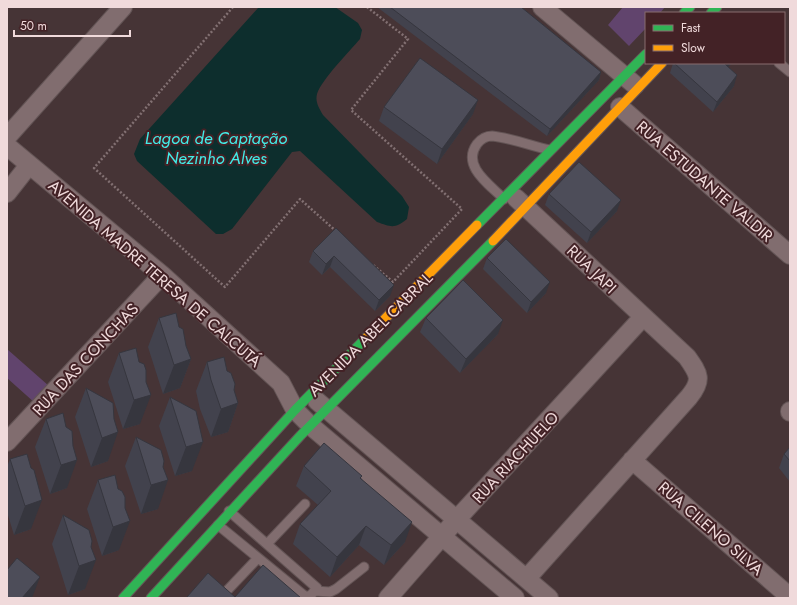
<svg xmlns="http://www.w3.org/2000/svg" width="797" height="605" viewBox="0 0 797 605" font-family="Jost,sans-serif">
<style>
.green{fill:#61446d}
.water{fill:#0d2e2d}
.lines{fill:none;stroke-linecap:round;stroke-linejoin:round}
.lane-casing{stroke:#635455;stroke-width:11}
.street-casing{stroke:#635455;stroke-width:20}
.fast-casing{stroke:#635455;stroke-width:11}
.slow-casing{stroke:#635455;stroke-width:11}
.path{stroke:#827072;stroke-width:2.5;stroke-dasharray:2 2;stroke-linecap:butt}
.lane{stroke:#816d6f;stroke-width:9}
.street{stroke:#816d6f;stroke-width:18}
.fast{stroke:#30b455;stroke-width:9}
.slow{stroke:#ff9f0a;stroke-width:9}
.wall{fill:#42424d}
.shaded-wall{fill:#36363e}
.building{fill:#4d4d59;stroke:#36363e}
.labels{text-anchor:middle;stroke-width:4;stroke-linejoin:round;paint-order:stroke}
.street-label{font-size:16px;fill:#f0dadb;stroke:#432226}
.water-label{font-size:17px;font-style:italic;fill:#42ece8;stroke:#432226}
</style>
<rect width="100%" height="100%" fill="#463436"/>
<!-- green -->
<path class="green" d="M623,7H665L660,13H646V28L629,46L608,25Z
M7,349L49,386L35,403L7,378Z"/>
<!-- water -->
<path class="water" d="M259,7H335L358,23L362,30L360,39C349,52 322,79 317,94C315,102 319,108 323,115L402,196L409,207L407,219C395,229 391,227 377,222L300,151L292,152L232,229L223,234H216L137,161L134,154L140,139Z"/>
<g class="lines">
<!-- lane casing -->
<g class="lane-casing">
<path id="lane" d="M779,63L790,72
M504,199C490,185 461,166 477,144C481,139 485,136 492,136C511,138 531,146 550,150
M218,525L306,597L311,595L317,588L229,511
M267,544L305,504
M315,591L330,592L336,589L364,567
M220,598L257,559"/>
</g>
<!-- street casing -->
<g class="street-casing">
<path id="street" d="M542,7L635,85
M620,107L790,255
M7,137L123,7
M7,146L162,275L281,383L295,410L311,426L515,598
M7,193L29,165
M516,198L687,357C699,374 703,380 689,397L527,578
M317,401L549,598
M790,411V412
M7,442L162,275
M632,460L790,597
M388,598L457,519L643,317"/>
</g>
<!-- fast casing -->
<g class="fast-casing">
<path id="fast" d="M684,13L690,7
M711,13L717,7
M477,225L646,54
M123,598L295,410L366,338
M151,598L301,435L493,241"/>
</g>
<!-- slow casing -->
<g class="slow-casing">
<path id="slow" d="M493,241L662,63
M366,338L477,225"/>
</g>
<!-- path -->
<path class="path" d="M233,7L94,168L225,287L300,199L337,232
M367,7L408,39L351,110L462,209L393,282L373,265"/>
<!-- lane -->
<use href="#lane" class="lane"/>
<!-- street -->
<use href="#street" class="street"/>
<!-- fast -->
<use href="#fast" class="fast"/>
<!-- slow -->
<use href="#slow" class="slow"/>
</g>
<!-- wall -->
<path class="wall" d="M377,7H521L601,72L599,80L547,136Z
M673,63H732L728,67L734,86L713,112L670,73Z
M384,107L473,114L437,164L379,121Z
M549,194L617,211L587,243L545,205Z
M336,228L390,296L375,311L330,267L322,275L309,262L313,251Z
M487,258L546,293L527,313L483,269Z
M159,318L179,327L191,359L180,388L163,394L148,347Z
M426,318L498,334L460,373L420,332Z
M136,348L140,424L123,429L108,382L119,353Z
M207,362L227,371L238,403L228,432L211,437L200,409L196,391Z
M86,388L114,419L108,461L91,467L75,417Z
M170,397L196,411L192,471L175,476L159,426Z
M63,413L67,488L50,494L35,447L46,419Z
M136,437L163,467L158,509L141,514L125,466Z
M790,447V482L779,468L784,454Z
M10,459L31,468V529L14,535L7,512V467Z
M304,466L361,478L405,542L384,565L359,545L330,577L293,544L300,524L318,505L296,486Z
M115,475L119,550L102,556L87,509L98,480Z
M63,515L89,530L85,589L68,595L52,544Z"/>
<!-- shaded-wall -->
<path class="shaded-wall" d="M726,63H732L721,74L725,64Z
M601,72L599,80L547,136L550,129Z
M737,75L734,86L713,112L717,102Z
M478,100L473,114L437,164L442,149Z
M621,200L617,211L587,243L591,232Z
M334,256L330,267L322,275L326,264Z
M550,282L546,293L527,313L531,302Z
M394,285L390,296L375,311L379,300Z
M503,320L498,334L460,373L466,359Z
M191,359L180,388L163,394L174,365Z
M151,395L140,424L123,429L134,400Z
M238,403L228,432L211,437L221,409Z
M118,432L108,461L91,467L102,438Z
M203,442L192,471L175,476L186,447Z
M77,460L67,488L50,494L61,465Z
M168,480L158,509L141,514L151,485Z
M42,500L31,529L14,535L25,506Z
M130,521L119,550L102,556L113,527Z
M412,522L405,542L384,565L391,545Z
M366,526L359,545L330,577L337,557Z
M96,560L85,589L68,595L79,566Z
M40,577L32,598H22Z"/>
<!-- building -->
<path class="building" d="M390,7H521L601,72L550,129Z
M420,58L478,100L442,149L384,107Z
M674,63H726L725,64L737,75L717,102Z
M579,162L621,200L591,232L549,194Z
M336,228L394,285L379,300L334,256L326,264L313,251Z
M506,239L550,282L531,302L487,258Z
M463,280L503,320L466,359L426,318Z
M176,313L179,327L183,329L186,346L191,359L174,365L159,318Z
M136,348L139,362L144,364L146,370V382L151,395L134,400L119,353Z
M224,357L227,371L231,373L235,384L234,390L238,403L221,409L211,380L207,362Z
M86,388L113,403L114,419L118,432L102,438Z
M170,397L196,411L203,442L186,447Z
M63,413L66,427L72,431L73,446L77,460L61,465L46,419Z
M136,437L161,450L164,461L163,467L168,480L151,485Z
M324,443L362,476L360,478L412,522L391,545L366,526L337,557L300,524L331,491L304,466Z
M790,447V461L784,454Z
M27,454L31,468L34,470L42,500L25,506L10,459Z
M115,475L118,489L122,491L125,497V508L130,521L113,527L98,480Z
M63,515L89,530L92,541L91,547L96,560L79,566Z
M17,558L40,577L22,598H7V570Z
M263,565L301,598H189L187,597L208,573L235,597Z"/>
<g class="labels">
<!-- street labels -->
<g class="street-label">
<text transform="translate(705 181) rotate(41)" y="6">RUA ESTUDANTE VALDIR</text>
<text transform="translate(592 269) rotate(44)" y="6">RUA JAPI</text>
<text transform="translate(155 273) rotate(41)" y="6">AVENIDA MADRE TERESA DE CALCUTÁ</text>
<text transform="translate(370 334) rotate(-45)" y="6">AVENIDA ABEL CABRAL</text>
<text transform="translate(85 359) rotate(-47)" y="6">RUA DAS CONCHAS</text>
<text transform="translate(515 457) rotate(-47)" y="6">RUA RIACHUELO</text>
<text transform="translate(711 528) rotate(41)" y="6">RUA CILENO SILVA</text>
</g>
<!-- water labels -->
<g class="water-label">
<text x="216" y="144">Lagoa de Captação<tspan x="216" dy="20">Nezinho Alves</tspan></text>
</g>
</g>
<!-- border -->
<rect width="797" height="605" fill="none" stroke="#f0dadb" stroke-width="16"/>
<!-- legend -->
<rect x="645" y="12" width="140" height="52" fill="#432226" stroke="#886c6e"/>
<rect x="653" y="25" width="20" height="6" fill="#30b455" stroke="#886c6e"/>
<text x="681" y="32" font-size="12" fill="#f0dadb">Fast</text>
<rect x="653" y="45" width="20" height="6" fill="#ff9f0a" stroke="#886c6e"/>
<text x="681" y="52" font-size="12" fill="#f0dadb">Slow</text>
<!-- scale -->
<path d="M14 30v6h116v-6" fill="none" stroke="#f0dadb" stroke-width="2"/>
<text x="20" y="30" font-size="12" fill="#f0dadb" stroke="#432226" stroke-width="3" paint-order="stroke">50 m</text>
</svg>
